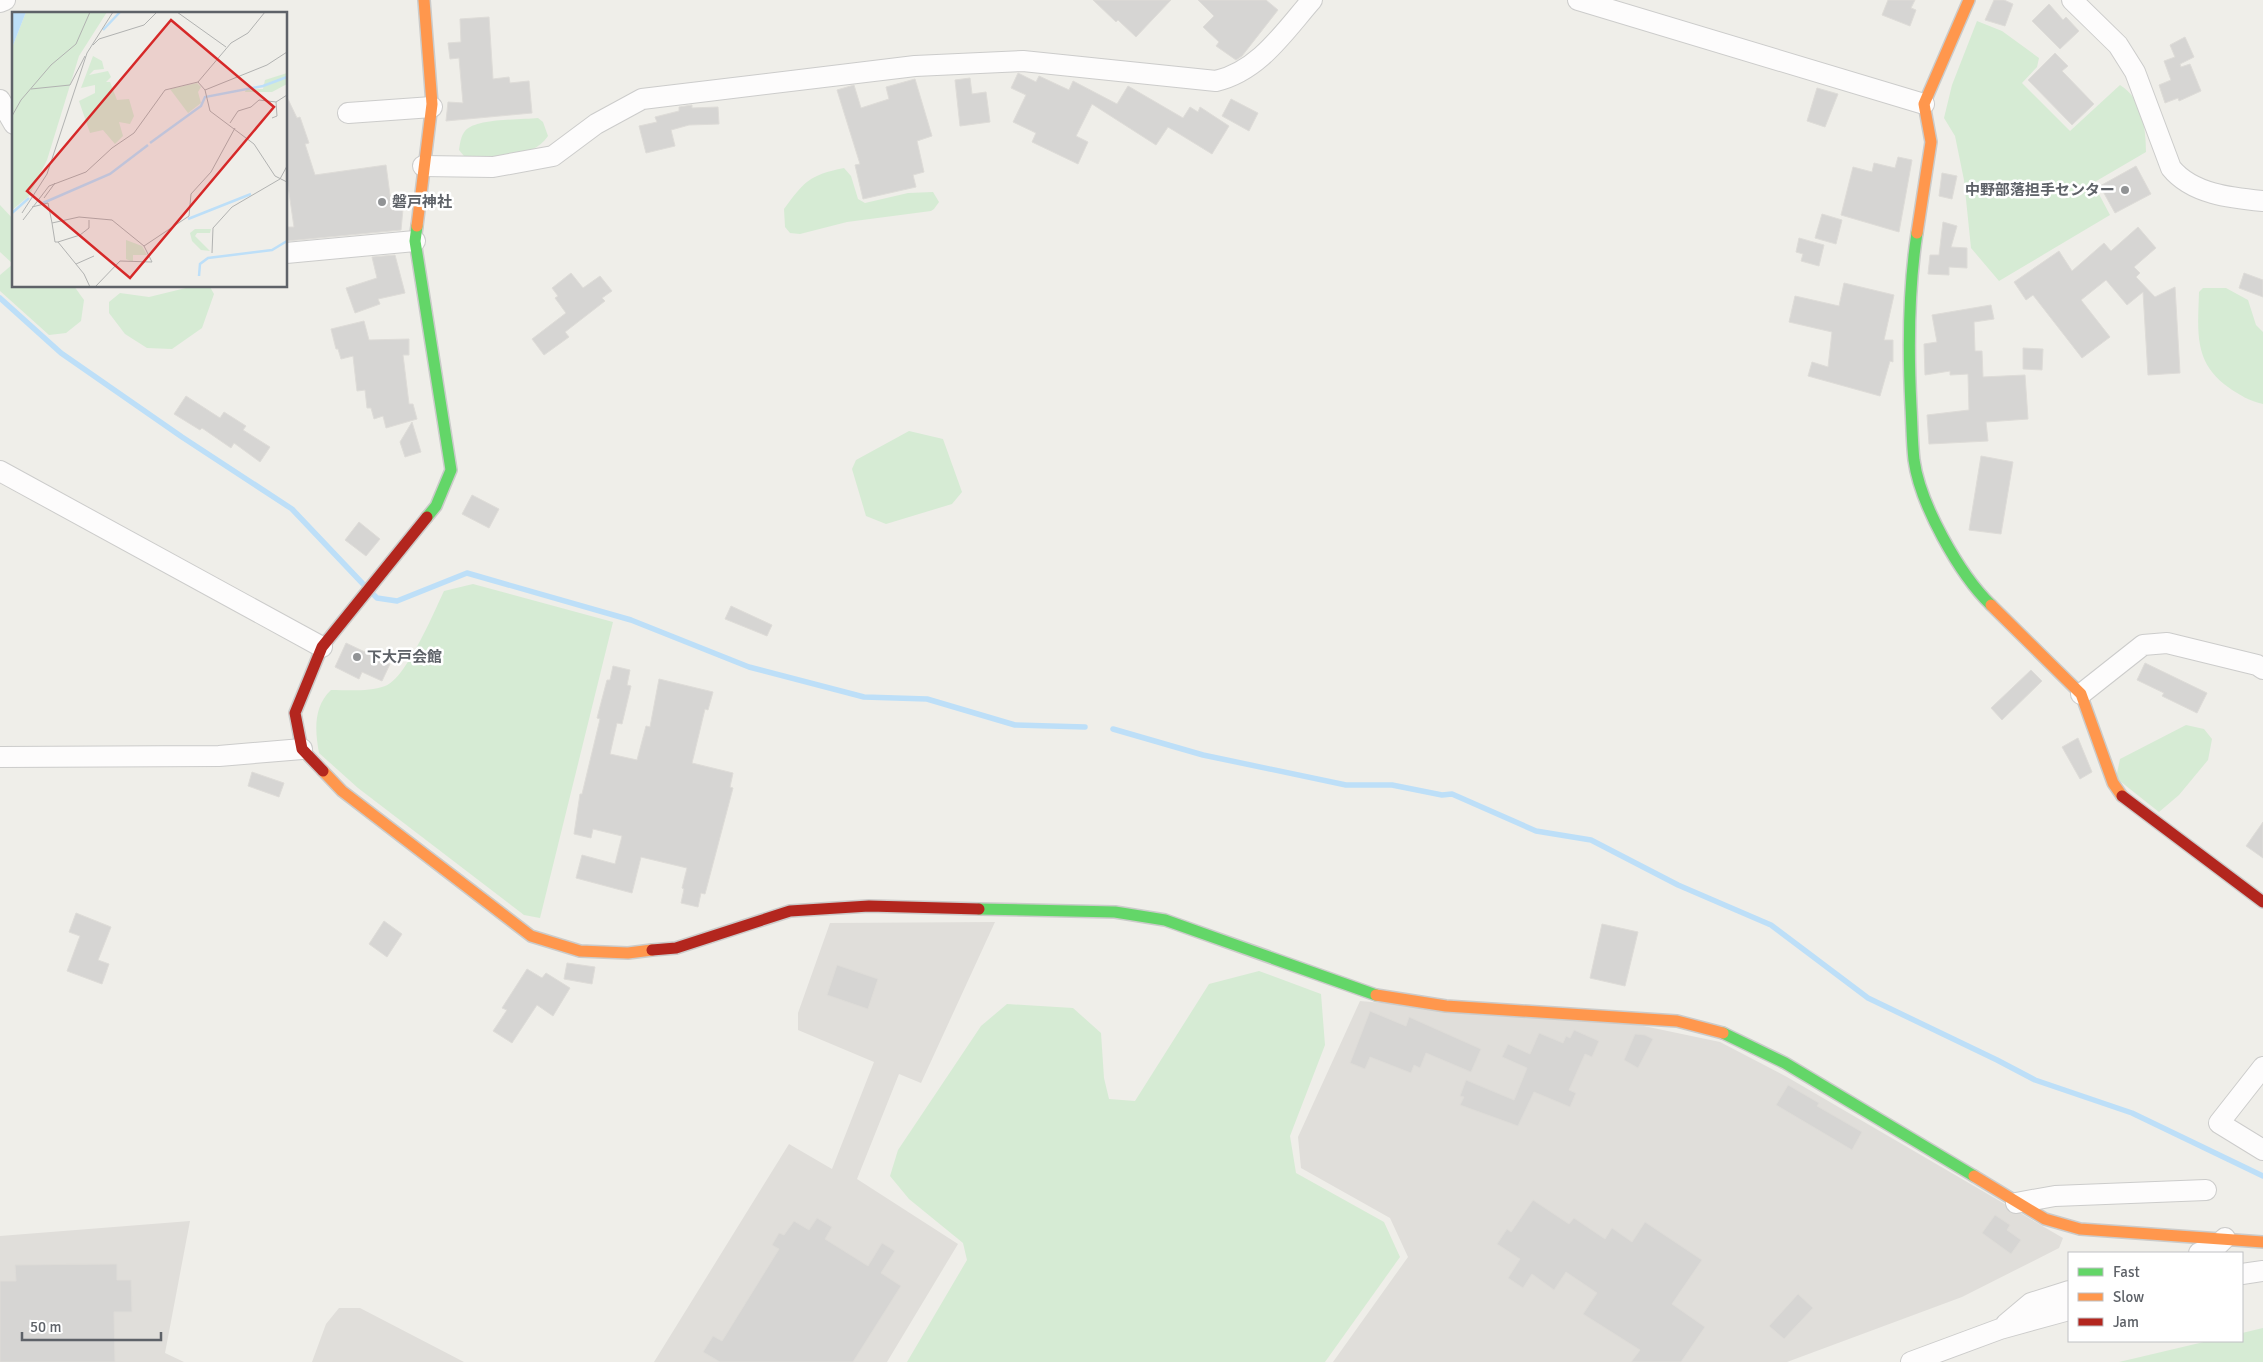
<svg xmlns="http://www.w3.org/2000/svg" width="2263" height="1362" viewBox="0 0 2263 1362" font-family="Signika,'Noto Sans JP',sans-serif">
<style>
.industrial{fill:#e0deda}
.green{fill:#d6ebd4}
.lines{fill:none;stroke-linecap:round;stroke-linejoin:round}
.stream{stroke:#bddff8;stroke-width:5.5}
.building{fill:#d6d5d3;stroke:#dedcd8}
.street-casing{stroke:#cccccb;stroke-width:22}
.fast-casing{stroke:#cbcbca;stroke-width:14}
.slow-casing{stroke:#cbcbca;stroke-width:14}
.jam-casing{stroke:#cbcbca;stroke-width:14}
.street{stroke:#fdfcfc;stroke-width:20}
.fast{stroke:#63d668;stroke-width:11}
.slow{stroke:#ff974d;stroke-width:11}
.jam{stroke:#b3261e;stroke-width:11}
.poi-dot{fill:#919395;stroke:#fff;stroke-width:2}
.labels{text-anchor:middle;stroke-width:5;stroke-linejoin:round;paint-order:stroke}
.poi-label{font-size:15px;font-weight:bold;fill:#5e6268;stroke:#fff;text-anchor:start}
.inset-river{fill:none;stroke:#bddff8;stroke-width:2.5}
.inset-road{fill:none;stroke:#b1b2b1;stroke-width:1}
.view{fill:#d62828;fill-opacity:0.15;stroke:#d62828;stroke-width:2.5}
.inset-edge{fill:none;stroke:#5e6268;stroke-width:2.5}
</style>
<rect width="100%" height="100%" fill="#efeee9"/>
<!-- industrial -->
<path class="industrial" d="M995,922L921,1083L899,1074L857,1179L958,1244L887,1362H654L789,1144L832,1169L874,1062L798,1030V1013L830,923Z
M1360,1001L1639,1025L1720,1042L1787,1077L2063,1238L2059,1248L1962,1297L1787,1362H1333L1408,1257L1390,1218L1301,1168L1298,1137Z
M190,1221L165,1353L184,1362H0V1236Z
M339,1308H360L464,1362H312L326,1324Z"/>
<!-- green -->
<path class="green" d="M1977,21L2002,31L2039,58L2037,67L2022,83L2070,131L2120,85C2142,98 2146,128 2146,152L2093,183L2110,215L1999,281L1971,248L1964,180L1955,136L1944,118L1952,85Z
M538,118L543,122L548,136C533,160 489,158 464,156L459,150C460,143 461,136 465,131C476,118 521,120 538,118Z
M844,168L851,176L858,199L865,203L908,193L933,192L939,202L934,209L931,211L847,222L800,234L790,233L785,227L784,209C804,182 809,175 844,168Z
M0,205L14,220V286H74L84,300L81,321L66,333L49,335L0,291V275L13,264L0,252Z
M194,286L210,287L214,294L202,328L172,349L147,348L125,334L109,313V302L120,293L149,297Z
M2203,288H2226L2248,300L2256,325L2263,332V404C2250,401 2239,395 2228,387C2193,362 2198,331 2199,292Z
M909,431L943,439L962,492L952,504L886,524L866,516L852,469L856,460Z
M473,584L613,622L540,918L524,915L358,788L319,753C315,731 313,707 331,690C348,690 368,692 385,686C406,679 434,612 444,591Z
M2186,725L2204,729L2212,739L2208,760L2179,795L2159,812L2116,778L2120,759Z
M1259,971L1321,994L1325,1045L1290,1136L1296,1173L1384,1222L1400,1257L1325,1362H907L967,1260L963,1243L909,1199L890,1176L898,1150L981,1026L1007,1004L1073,1008L1101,1033L1104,1078L1109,1099L1135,1101L1209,984Z
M2263,1328V1362H2119L2208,1341H2242V1333Z"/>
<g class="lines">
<!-- stream -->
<path class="stream" d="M0,298L61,353L182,437L292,509L364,585
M374,595L377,598L397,601L467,573L631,620L749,667L864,697L927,699L1015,725L1085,727
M1113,729L1203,755L1346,785H1392L1442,795L1452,794L1536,831L1591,840L1678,885L1771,925L1868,998L1997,1060L2035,1080L2132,1113L2263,1176"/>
</g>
<!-- building -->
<path class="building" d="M1093,0H1171L1136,37L1118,20L1116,22Z
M1198,0H1266L1278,10L1242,56L1236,60L1216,46L1219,42L1203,27L1214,16Z
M1888,0H1915L1911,8L1916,10L1910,26L1882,15Z
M1994,0H2004L2013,4L2005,26L1985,20Z
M2049,4L2063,20L2066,17L2079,31L2060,49L2032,21Z
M489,17L493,79L509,77L510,83L529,81L532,113L446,121L448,102L463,103L459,58L450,59L448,43L461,42L460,19Z
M2185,37L2194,57L2180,64L2181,67L2190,64L2201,91L2179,101L2178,98L2165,103L2159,85L2171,80L2164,61L2175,57L2170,45Z
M2055,53L2068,66L2062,71L2094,104L2072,125L2028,80Z
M1018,73L1036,82L1039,76L1069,90L1073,81L1117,104L1128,86L1183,118L1190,107L1198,112L1200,107L1229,126L1212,154L1168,127L1156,145L1092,104L1076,136L1088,142L1078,164L1032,142L1036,133L1013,122L1026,95L1011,88Z
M970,78L972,94L986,92L990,122L960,126L955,80Z
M915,79L932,136L917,141L924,172L913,175L916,187L863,199L855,165L860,164L837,90L854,85L861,108L889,99L886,87Z
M1817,88L1838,94L1825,127L1807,121Z
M286,95L297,118L300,117L309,143L305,144L315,175L386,165L392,210L403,209L401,230L287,241L286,227H294L286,172Z
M1231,99L1258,113L1249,131L1222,116Z
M692,105V108L718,107L719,124L689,125L671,130L675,146L646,153L639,126L657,122L655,117L679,111V107Z
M1898,157L1912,160L1899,232L1841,215L1853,167L1872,172L1874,163L1895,168Z
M2136,166L2151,194L2115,213L2100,186Z
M1942,173L1957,176L1952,199L1939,196Z
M1822,214L1842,220L1836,244L1815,238Z
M1943,222L1957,226L1951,247L1967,248V268L1949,267V275L1928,274L1930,255H1939Z
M2138,227L2156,248L2134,267L2140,273L2136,277L2155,297L2175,287L2180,373L2148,375L2143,292L2127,305L2106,280L2081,300L2110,337L2082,358L2033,295L2026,300L2014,282L2059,251L2072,271L2104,243L2111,251Z
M1799,238L1824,245L1819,266L1801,261L1803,254L1796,252Z
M395,255L405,293L378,299L380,304L355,313L346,288L377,278L372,257Z
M571,273L583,288L600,276L612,291L602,298L605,301L565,332L569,337L544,355L532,339L566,313L555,298L558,296L552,288Z
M2244,273L2263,280V297L2239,288Z
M1844,283L1894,295L1884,340H1893V362L1890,361L1880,396L1808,376L1812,362L1828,367L1832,332L1789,322L1795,296L1839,306Z
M1991,305L1994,319L1974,322L1975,351H1982L1983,377L2025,375L2028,419L1986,422L1988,441L1929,444L1927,415L1969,410L1968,374L1950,375V371L1925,375L1924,344L1937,342L1932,315Z
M364,321L369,340L409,339V355H403L409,404H413L417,419L386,428L383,416L374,419L371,408H367L365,390L357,391L353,356L341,359L338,349H336L331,329Z
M2023,348L2043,349L2042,370L2023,369Z
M186,396L220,418L224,412L246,426L243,430L270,447L260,462L234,443L231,448L202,428L200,430L174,414Z
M412,422L421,452L405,457L400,442Z
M1981,456L2013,462L2001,534L1969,530Z
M472,495L499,509L489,528L462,514Z
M359,522L380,539L366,556L345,540Z
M731,606L772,625L767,636L725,619Z
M346,643L390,664L382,681L362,672L359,679L335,667Z
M2145,663L2207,693L2197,713L2162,696L2164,693L2137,680Z
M613,666L630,670L627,685L631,686L622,724L617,723L610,754L637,760L646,726L650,727L659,679L713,692L708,710L705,709L692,763L733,773L730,787L733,788L705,894L701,893L698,907L681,903L684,889L682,888L687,868L641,857L632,893L576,878L582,855L615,864L622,836L593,829L591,838L574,834L580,794H582L600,719L597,718L607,680H610Z
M2031,670L2042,681L2002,720L1991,708Z
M2078,738L2092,772L2080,779L2062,747Z
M252,772L284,783L279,797L248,786Z
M2263,822V858L2246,846Z
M76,913L111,927L98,960L109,964L102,984L67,971L80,936L69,932Z
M384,921L402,934L387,957L369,944Z
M1602,924L1638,932L1625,986L1590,978Z
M567,963L595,967L592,984L564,979Z
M837,965L878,979L868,1009L827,995Z
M527,969L542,978L546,973L570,988L553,1016L537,1005L512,1043L493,1031L507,1010L502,1008Z
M1370,1011L1406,1026L1409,1017L1481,1049L1471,1072L1426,1053L1420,1068L1414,1065L1411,1073L1370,1057L1365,1069L1350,1063Z
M1574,1030L1599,1041L1592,1057L1585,1054L1569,1090L1576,1093L1570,1107L1534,1092L1518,1126L1460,1105L1464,1097L1460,1096L1466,1080L1514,1100L1527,1068L1502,1057L1508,1044L1530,1054L1539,1033L1563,1043L1566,1036L1570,1038Z
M1635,1034L1645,1035L1653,1039L1638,1068L1624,1060Z
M1788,1085L1819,1103L1817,1106L1862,1132L1852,1150L1776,1105Z
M1533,1200L1569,1224L1574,1218L1605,1239L1612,1228L1632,1242L1645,1222L1702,1260L1672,1304L1705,1327L1681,1362H1631L1640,1350L1583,1314L1597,1293L1566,1272L1554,1290L1532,1274L1523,1288L1508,1278L1520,1259L1497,1244L1507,1229L1511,1232Z
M1995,1215L2010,1225L2007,1230L2021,1240L2011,1254L1982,1233Z
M817,1218L832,1227L825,1239L868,1266L882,1243L895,1251L881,1273L901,1286L853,1362H720L703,1352L713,1336L722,1341L779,1249L772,1245L779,1233L784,1235L794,1221L809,1230Z
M117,1264V1280H131L132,1312H114L115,1362H0V1281H16L15,1265Z
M1798,1294L1813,1308L1784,1339L1769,1326Z"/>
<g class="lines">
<!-- street casing -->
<g class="street-casing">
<path id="street" d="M1578,0L1924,104
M2072,0L2118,45L2135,72L2171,168C2192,194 2231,198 2263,201
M0,2L5,0
M0,100L14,124
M348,113L432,107
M423,166L493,167L553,156L596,124L642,99L915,66L1023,61L1216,81C1259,71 1284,32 1312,0
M286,253L415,241
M0,471L322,647
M2081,694L2143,645L2167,643L2257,665L2263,669
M0,757L219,756L302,749
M2263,1067L2219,1123L2263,1150
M2016,1203L2055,1196L2206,1190
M2199,1253L2214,1249L2225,1238
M2242,1274L2263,1271
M2006,1324L2031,1303L2069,1291
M1911,1362L2000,1329L2069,1310"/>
</g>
<!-- fast casing -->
<g class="fast-casing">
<path id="fast" d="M417,226L415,241L451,470L436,506L427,517
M1917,233C1908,291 1908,348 1911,407C1912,424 1912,442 1914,460C1920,504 1959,574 1991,605
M979,909L1115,912L1165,920L1376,995
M1723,1033L1785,1063L1974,1176"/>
</g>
<!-- slow casing -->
<g class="slow-casing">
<path id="slow" d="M417,226L432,104L424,0
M1917,233L1931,142L1924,104L1969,0
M1991,605L2081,694L2113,783L2122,796
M323,771L342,791L531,936L580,951L628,953L652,950
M1376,995L1446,1006L1677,1021L1723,1033
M1974,1176L2045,1219L2080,1229L2263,1242"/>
</g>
<!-- jam casing -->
<g class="jam-casing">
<path id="jam" d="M323,771L302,749L295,713L322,647L427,517
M2122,796L2263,902
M652,950L676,948L790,911L869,906L979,909"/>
</g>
<!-- street -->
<use href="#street" class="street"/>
<!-- fast -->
<use href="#fast" class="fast"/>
<!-- slow -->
<use href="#slow" class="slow"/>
<!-- jam -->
<use href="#jam" class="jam"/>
</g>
<!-- markers -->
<g class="poi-dot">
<circle cx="2125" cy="190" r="5"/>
<circle cx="382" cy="202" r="5"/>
<circle cx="357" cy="657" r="5"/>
</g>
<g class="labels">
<!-- poi labels -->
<g class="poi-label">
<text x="2115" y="195" text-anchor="end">中野部落担手センター</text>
<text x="392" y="207">磐戸神社</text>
<text x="367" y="662">下大戸会館</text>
</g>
</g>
<!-- overview -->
<g transform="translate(12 12)">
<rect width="275" height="275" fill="#efeee9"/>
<path d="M14,0H95L67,44L35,148L17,184L0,198V36ZM81,44L90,49L92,57L82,58L77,63L96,59L99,65L94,70H98L105,88L117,87L122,104L118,112L107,110L111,124L103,132L91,118L78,121L67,89L83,81V73L69,76ZM275,61V72L260,80H233L234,77H251L253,68ZM185,71L189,75L186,80L189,91L176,101L158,77ZM183,217H199L198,221H185L183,224L198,239L189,238L180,229L178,221ZM114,228L130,234L135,243H121V250L114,247Z" fill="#d6ebd4"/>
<path d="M0,0H14L0,36Z" fill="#bddff8"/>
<path class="inset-river" d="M91,18L108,0M138,131L189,94L193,85L251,74L275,65M31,191L98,162L136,133M0,201L17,186M176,207L239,182M187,264L188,252L196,246L260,238L275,229"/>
<path class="inset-road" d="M165,0L214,35M81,33L87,27L132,13L145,0M186,70L193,78L198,99L242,132L263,164L275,170M19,77L58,73L73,44M193,78L255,53L275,40M0,104L9,88L39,53L64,32L78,0M260,106L265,104L264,90M218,111L226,99L239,95L247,88L264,90L275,83M32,186L43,171M20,195L36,191L40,211L67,205L100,208L132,234L140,250L108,249L83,275M10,201L35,162L75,41L101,0M11,208L37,174L74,160L100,136L122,121L153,78L186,70L219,31L236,21L253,0M40,211L43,230H46L72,262L78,275M46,230L68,223L77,216V208M132,234L177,204L179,182L199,160L223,116M200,241L201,216L220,195L268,167L275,154M64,252L82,244"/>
<path class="view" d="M159,8L262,95L118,266L15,179Z"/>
<rect width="275" height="275" class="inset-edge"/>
</g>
<!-- legend -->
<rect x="2068" y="1252" width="175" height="90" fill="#ffffff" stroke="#bfc0c3"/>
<rect x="2078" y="1268" width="25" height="8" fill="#63d668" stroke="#bfc0c3"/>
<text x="2113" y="1277" font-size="15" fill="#5e6268">Fast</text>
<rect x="2078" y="1293" width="25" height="8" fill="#ff974d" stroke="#bfc0c3"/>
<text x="2113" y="1302" font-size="15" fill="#5e6268">Slow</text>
<rect x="2078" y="1318" width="25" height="8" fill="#b3261e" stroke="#bfc0c3"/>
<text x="2113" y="1327" font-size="15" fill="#5e6268">Jam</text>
<!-- scale -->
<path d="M22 1332v8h139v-8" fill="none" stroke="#5e6268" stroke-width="2.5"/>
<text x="30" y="1332" font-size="15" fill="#5e6268" stroke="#ffffff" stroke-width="4" paint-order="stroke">50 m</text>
</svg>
